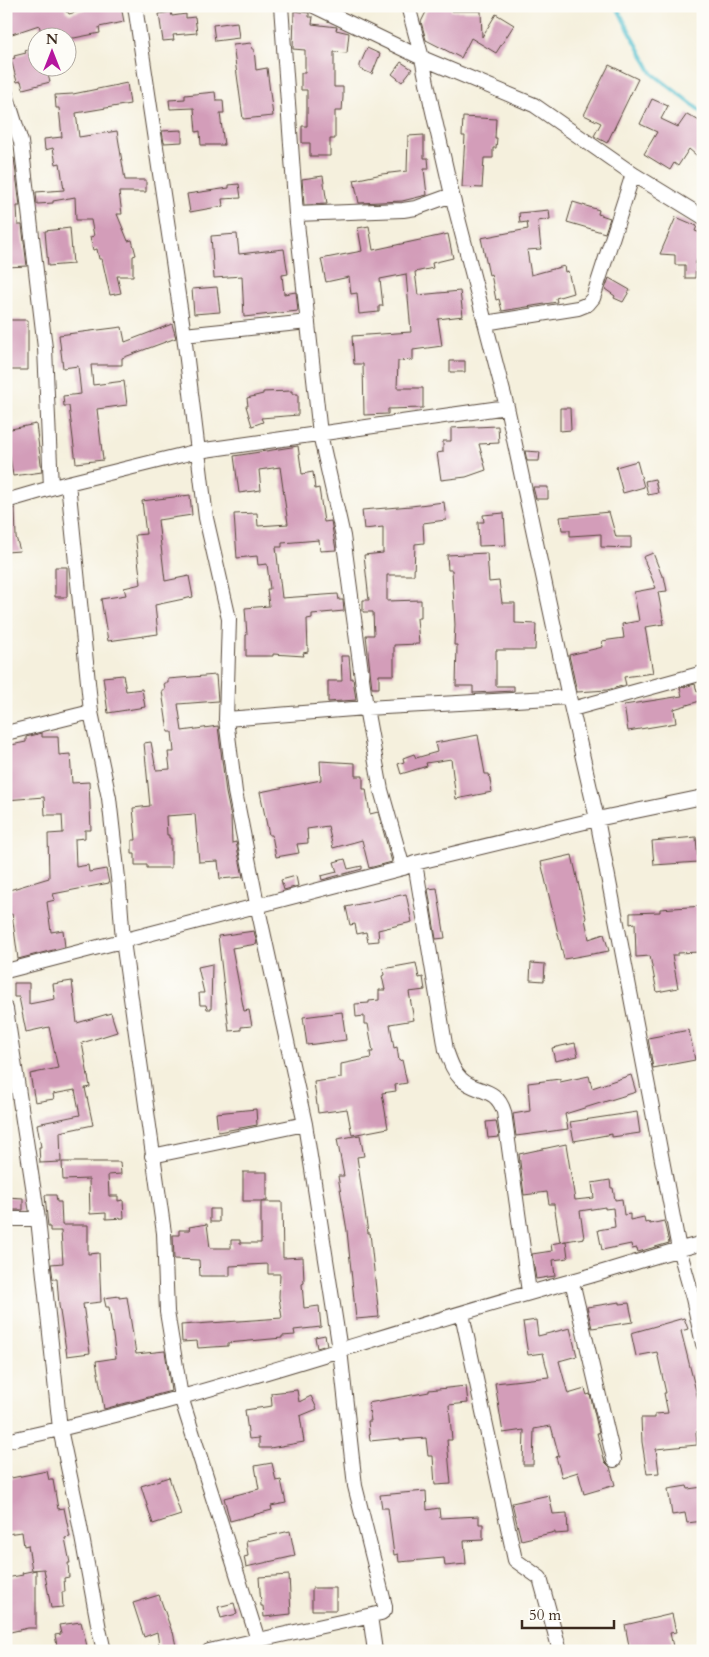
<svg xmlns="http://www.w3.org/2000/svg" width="709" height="1657" viewBox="0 0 709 1657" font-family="Cardo,serif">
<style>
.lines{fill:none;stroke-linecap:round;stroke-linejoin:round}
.stream{stroke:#53bfce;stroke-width:4}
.building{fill:#d39db9}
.street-casing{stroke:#57483b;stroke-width:16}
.street{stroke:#fff;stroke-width:14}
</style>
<rect width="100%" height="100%" fill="#fdfcf7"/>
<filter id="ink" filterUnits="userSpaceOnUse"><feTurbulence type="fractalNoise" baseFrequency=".02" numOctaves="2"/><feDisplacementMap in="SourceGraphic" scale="10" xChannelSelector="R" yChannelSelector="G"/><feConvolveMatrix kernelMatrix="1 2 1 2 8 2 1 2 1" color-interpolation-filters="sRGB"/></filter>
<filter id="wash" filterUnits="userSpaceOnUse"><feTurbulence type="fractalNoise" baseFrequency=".0096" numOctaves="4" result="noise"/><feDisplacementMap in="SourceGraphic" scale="20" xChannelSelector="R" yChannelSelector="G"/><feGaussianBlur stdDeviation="1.12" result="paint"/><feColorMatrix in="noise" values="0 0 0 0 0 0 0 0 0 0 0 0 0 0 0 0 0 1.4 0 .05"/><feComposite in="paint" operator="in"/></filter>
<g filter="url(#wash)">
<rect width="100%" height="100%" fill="#f5f0dd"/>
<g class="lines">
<!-- stream -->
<path class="stream" d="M616,6L652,73L703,113"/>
</g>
<g id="blocks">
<!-- building -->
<path class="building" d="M16,6H65L66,12H68L69,14L96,6H121L124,22L99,27L100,33L74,38H43L39,25L6,36V10Z
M429,6H451V11H481L482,37L496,14L514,25L496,53L471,38L461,58L426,40L421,22Z
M294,11L309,13V17H313L312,24L337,27L336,30L349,33L347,53L334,52V87H343V97L342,111H335V139H330V156H310V143H302V126H307V90H301V73H305V50L293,49Z
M171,12L172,16L186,14V18L195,17L197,33L173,35L174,40L163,41L159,14Z
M237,22L239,38L215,41L213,25Z
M251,43L252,49H254L256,70L267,68L273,116L243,119L233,45Z
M38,46V68H46L50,82L23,89L21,81L17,82L11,59L15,58L14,56L26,53L25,51Z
M367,48L380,54L372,74L360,69V65Z
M401,62L412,69L402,82L392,74Z
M609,65L638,79L607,143L594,136L601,123L584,115Z
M127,83L130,104L76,113L79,137L117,131L125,180H146V192H119L122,214H117L128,241L132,240L136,255L133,256V276H117L121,293L110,295L102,259H99L97,249L93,250L90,237L94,236L91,220H76L75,197L53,201V203L37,204L36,192L64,190L60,163L56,164L53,148L45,150L44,139L62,137L59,108H56L55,95L73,94Z
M215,92L216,100H223L224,113H220L224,145H201L200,131L196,132L194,108L170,109L169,100L185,99V95Z
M652,99L668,106L661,119L678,127L687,114L703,123V161L689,149L678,166L674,163L670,170L644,154L657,132L640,124Z
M463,117L496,119L495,138H497L496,148H493V158H484L482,188L462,187L465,136H462Z
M182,130V142L164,143L162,131Z
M424,135V158H428L429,169H424L427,195L402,201L359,203L354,180L382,174L407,171L408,136Z
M14,158L20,206H17L18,225H22L27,266L6,267V159Z
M323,176L327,204L304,205L302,179Z
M239,184L241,198L222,199L223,206L190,212L187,194L229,188V185Z
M573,202L599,210L598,214L610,218L605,233L567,222Z
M549,210L550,219L538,221L541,249L527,250L531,275L564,266L565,272L568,271L573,293L556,298L557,302L502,311L499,299L496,300L491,274L489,275L481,238L528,229L527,222L520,223L519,213Z
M676,217L697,226L695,231L703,234V247L696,262L695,278H685V265H675V255L660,254Z
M369,226L373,250L448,234L453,258L432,263L433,268L415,272L418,295L460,291L463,316L438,319L442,346L413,350V360L398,361L397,388H423V408L388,409V414L364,415L363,364H354L352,336L411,332L406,274L380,279L383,306H379V312L359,314L357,293L351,294L349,277L326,282L321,259L362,251L358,228Z
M70,228L73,264L48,266L45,231Z
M237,234L239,254L284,249L288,274L282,275L284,294L296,292L298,311L244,317L242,276L214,278L211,236Z
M609,278L630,290L623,302L614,298L615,296L605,289Z
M217,287L220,312L194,314L192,289Z
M6,320H28V370H9V356H6Z
M172,324L176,338L122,358V365H91L93,385L124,381L127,405L97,409L103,460L76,463L69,406H64L63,396L81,394L78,366L63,368L59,335L122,327L125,342Z
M450,361H465V372H450Z
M292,391V394H298V415L261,418L263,422L252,426L246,406H248L247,398L263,394V392Z
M560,408H570L571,430L560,431Z
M36,424L42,472L13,476L6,430Z
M498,426L499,443L479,444L486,470L466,477L441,480L437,453L443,452V441H451V428Z
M298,446L302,474L313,472L315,489L319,488L324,522L331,521L336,550L320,551L319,540L282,543V547H276L282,598L338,594L339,600H343L344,611L312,614V618L307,619L308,652L303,653L304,656L273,654V656H246V635H247L245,608L269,606L267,589H270L267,564L258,565L257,556L237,558L234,514L257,513L258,526L288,524L280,467L259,470L261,490L239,493L234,456Z
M525,451L540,452L539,461H527Z
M637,461L644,487L623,493L616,467Z
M655,479L658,493L648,495L645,481Z
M533,487H548V499H536Z
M190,495L192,515L158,520L165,581L189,576L193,597L155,605L158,634L108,641L101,599L126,595L124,588L141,584L135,535L146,534L142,501Z
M444,502L446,520L423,523L424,543L415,544L414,575H387V601L421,600V618H417L419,644L394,645V675H379V688H372L366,635H374L373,612H363V600H369L364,555L383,553V527L364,529L362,510L411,506Z
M15,508L16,537L20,551L6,552V510Z
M609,512L616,537H631V548L601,547V534L570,536V530H562L560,517Z
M504,513L506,545L479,546L478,522H484L483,515Z
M487,553L489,582L499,581L502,603H515V623L536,624L535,650H496V686H514V691L473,693V686H456L457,645H454L455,625L452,570H448L447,555Z
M653,553L662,576H664L667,591L658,592L664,624L645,627L653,673L624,677L626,685L607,690L577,692L569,655L603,647L602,641L624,638L622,624L639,621L634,592L656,588L643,557Z
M55,567H67V597H55Z
M341,656H349L351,679H353L356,700L328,702V681H342Z
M123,675L126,691L142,689L145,707L108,713L103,677Z
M216,675L218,701L178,704L182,731L218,726L226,793L231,817L232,843L236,842L243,877L220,879L218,861L199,862L195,814L166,816L167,835H169V838H171V868H147V865H135V854H132V840H136L133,808L150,806L144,743L151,742L156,770L170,769L168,752H174L172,732H168L163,698L162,690H165L164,683H168V679Z
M695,684L697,692L703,690V700L674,709L676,723L628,731L624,705L682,696L680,688Z
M42,733V737H58L59,755L70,754L72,783L89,782L91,830H85V838L75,839L76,867L88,865L89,872L106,869L109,883L53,894L55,900L47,902L51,932L63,930L65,947L18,959L12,914L6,915V891L49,878L48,834L63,833L62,815H45L44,797L6,800V746L26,742V737Z
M478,735L485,774H489L492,792L456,799L451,759L426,763L427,766L401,774L398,764L404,762L403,758L414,754L416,758L437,752L435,743Z
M320,761L355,763V776H363V789H366L370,814L378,812L392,862L369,868L362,840L333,848L328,826L307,829L308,843L297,844L299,853L276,857L272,835H269L260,792L321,780Z
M696,837L698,862L654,865L652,841Z
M572,855L586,918L585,919L589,939L604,934L609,951L564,959L541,862Z
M345,859L348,869L362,866V869L322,880L321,876L337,872L334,862Z
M296,876L298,886L284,890L281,880Z
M437,888L445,938L436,939L428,889Z
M406,894L412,922L378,930L379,941L368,942L366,932L357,934L355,924L350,925L346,907Z
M703,906V947H700V952L678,953V955H672L678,988L657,992L650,956L636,957L635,923L630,924V913L660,912V909Z
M254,931L257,944L232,948L244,1011L249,1010L252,1026L241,1027V1030L229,1031L218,936Z
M416,963L419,978L423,977L425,990L409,992L414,1020L390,1024L394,1048L397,1047L399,1061L402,1060L407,1083L395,1085L396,1091L382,1093L388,1128L352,1135L347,1109L318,1113L314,1082L341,1078V1064L371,1058L370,1052H373L368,1024H364V1016L356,1017L355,1004L369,1003V1001L379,1000V990H385L382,976L384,975L383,969Z
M531,963L545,964L544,981L530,980Z
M212,964L211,1009H207L206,1005H200L199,993H204L198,967Z
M72,981L77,1023L111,1013L117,1032L82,1043L90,1087L85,1088L93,1125L60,1132L61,1162L40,1163L39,1147H41L37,1124L80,1115L75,1090L53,1094L54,1099L35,1102L30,1074L58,1068L49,1027L26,1032L19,997H14V983H29V1004L55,999L53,984Z
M342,1012L346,1040L307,1045L303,1017Z
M689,1030L695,1060L653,1068L648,1038Z
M575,1043L578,1056L555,1061L552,1048Z
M631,1075L636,1092L565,1114L568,1129L516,1136L513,1114L530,1111L528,1083L560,1079V1082L589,1076L592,1088Z
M256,1109L257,1125L218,1132L216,1113Z
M637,1112L640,1133L612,1137V1134L574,1141L570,1122Z
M496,1121L499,1137L488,1138L486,1122Z
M360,1135L364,1156L357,1157L368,1233H370L379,1317L356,1319L347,1231L338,1176H344L337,1139Z
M566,1144L575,1200L594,1198L592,1183L610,1180L611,1188H613L615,1200L622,1199L624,1215L630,1214V1220L644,1217L645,1223L649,1222L650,1224L664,1221L669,1243L638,1252L637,1248L632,1249L631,1244L602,1250L598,1230L615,1227L613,1208L605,1209V1207L580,1211L584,1238L560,1242L554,1204H549L547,1192L524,1195L519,1154Z
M62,1162H120L121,1174L108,1175L109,1196H118V1201L123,1200L124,1218L106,1219V1213L90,1214L89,1179L63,1180Z
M243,1172H267V1201H243Z
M45,1195H56L57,1202H61L62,1225H88V1254L99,1253L101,1302L83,1304L90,1353L67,1356L59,1305L57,1279H53L51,1264L63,1263L61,1231H50V1227H48Z
M6,1197L23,1198V1210H6Z
M261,1202H282L283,1258L303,1257L304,1283L302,1284L304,1308L319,1306L321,1327L294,1330L295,1335L282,1336V1338L228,1343V1346L198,1348L197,1341L182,1342L181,1325L282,1318L279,1297L280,1274H268V1264L230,1266V1276H200L199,1260L174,1259L173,1235H179V1230H190L189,1227L207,1224L210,1248H231V1240H240V1243H261Z
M210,1209H219V1222H210Z
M566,1241L568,1258L553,1260L555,1276L536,1279L532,1254L552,1251L551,1244Z
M119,1296V1298L127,1297L136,1354L165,1351L171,1391L104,1409L96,1361L116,1358L109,1307H106L104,1298Z
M620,1302V1304L629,1303L633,1322L592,1328L587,1307Z
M684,1318L688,1329L681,1331L699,1403L700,1431L696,1432L697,1445L656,1449L659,1473L647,1474L642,1442L641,1418H655V1414L668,1413L664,1393H666L657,1352L636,1356L631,1333Z
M536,1320L538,1336L570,1328L577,1356L559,1361L568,1394L585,1389L587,1395L590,1394L599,1433H597L605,1462L610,1467L615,1485L584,1494L578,1472L562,1477L556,1457L559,1456L551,1426L534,1429L533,1465H523L524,1430L503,1433L495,1383L549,1377L543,1353L528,1355L523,1322Z
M325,1335L327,1345L317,1348L315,1337Z
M466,1386L468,1403L449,1405L452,1440H447L451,1484L435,1485L433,1456H428L426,1438L400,1440V1438L370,1441L368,1421H371L368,1403L429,1392V1390Z
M297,1390L299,1402L311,1396L317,1409L300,1416L304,1442L270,1448H259V1438L249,1439L245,1410L272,1406L271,1393Z
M272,1463L276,1481L281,1480L286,1503L271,1506L272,1510L230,1521L224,1498L259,1489L255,1466Z
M47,1471L49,1480H53L58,1509L64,1508L70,1537L65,1538L70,1563H68L69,1577L64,1578L65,1592H62L63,1607L51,1608L44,1569L32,1570L28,1545L24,1546L22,1532L6,1534V1479Z
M169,1477L181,1515L153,1524L141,1486Z
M687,1486L688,1489L703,1487V1521L687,1523L685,1513L672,1515L668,1489Z
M426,1491L427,1510L439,1508L440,1518L479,1516V1524H483V1540L464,1541L466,1564L445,1566L444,1558L399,1562L398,1554L394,1555L388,1508H382L380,1495Z
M549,1495L553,1514L567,1513L568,1533L555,1534V1532L521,1540L512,1503Z
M290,1531L295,1556L246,1567L244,1557L248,1556L246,1541Z
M36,1570V1628H28L6,1633V1578L23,1575L22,1573Z
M289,1575L291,1614L264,1617L263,1606H261L259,1577Z
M312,1588H336V1610H312Z
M159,1595L172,1632H173L177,1651H160L157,1632L144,1637L133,1603Z
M234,1603L237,1614L221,1618L218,1607Z
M672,1614L676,1632L670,1633L674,1651H630L625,1625Z
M81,1622L87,1646L70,1649V1651H58L55,1635L61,1634L59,1625Z"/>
</g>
</g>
<g filter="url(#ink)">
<use href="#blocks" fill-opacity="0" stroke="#57483b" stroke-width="1"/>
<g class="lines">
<!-- street casing -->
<g class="street-casing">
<path id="street" d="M135,6L184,335L206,518L229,619L226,719L235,792L257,904L305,1124L340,1350L355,1486L385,1606V1610L381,1613L209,1651
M314,6L422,58L534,105L633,174L703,217
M408,6L422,58L431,103L452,195L507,407L569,697L597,819L679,1249L693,1298L703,1344
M6,94L21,142L45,348L51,488
M296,214L403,210L416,208L452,195
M485,323L578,308L588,304L593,298L633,174
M184,335L308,322
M68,483L91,712L109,798L119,887L123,941L164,1233L167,1312L181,1397L258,1640
M6,501L68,483L198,451L507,407
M572,709L703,673
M226,719L366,708L343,536L320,434L296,214L281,6
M6,733L91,712
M415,863L446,1050C450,1061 453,1071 461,1079C477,1094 496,1086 504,1112L529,1292
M403,868L381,790L366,708L569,697
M6,971L403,868L415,863L597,819L703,797
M6,1009L38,1219L60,1429L77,1510L99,1629L104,1651
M152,1156L305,1124
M6,1219H38
M572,1281L614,1460
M462,1314L515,1560L540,1578L560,1651
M6,1441C198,1400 383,1333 572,1281C616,1269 659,1254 703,1243
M370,1616L375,1651"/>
</g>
<!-- street -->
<use href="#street" class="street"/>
</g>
</g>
<!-- margin -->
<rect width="709" height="1657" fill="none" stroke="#fdfcf7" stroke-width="25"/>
<!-- north arrow -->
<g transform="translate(52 52)"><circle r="24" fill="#fdfcf7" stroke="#afa8a0"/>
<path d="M0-4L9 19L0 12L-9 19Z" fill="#b5179e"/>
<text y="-8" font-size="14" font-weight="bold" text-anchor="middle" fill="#3b2a1e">N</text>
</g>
<!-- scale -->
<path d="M522 1620v8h92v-8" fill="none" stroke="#3b2a1e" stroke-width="2.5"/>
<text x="529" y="1620" font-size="15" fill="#3b2a1e" stroke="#fdfcf7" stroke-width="4" paint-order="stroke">50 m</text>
</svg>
